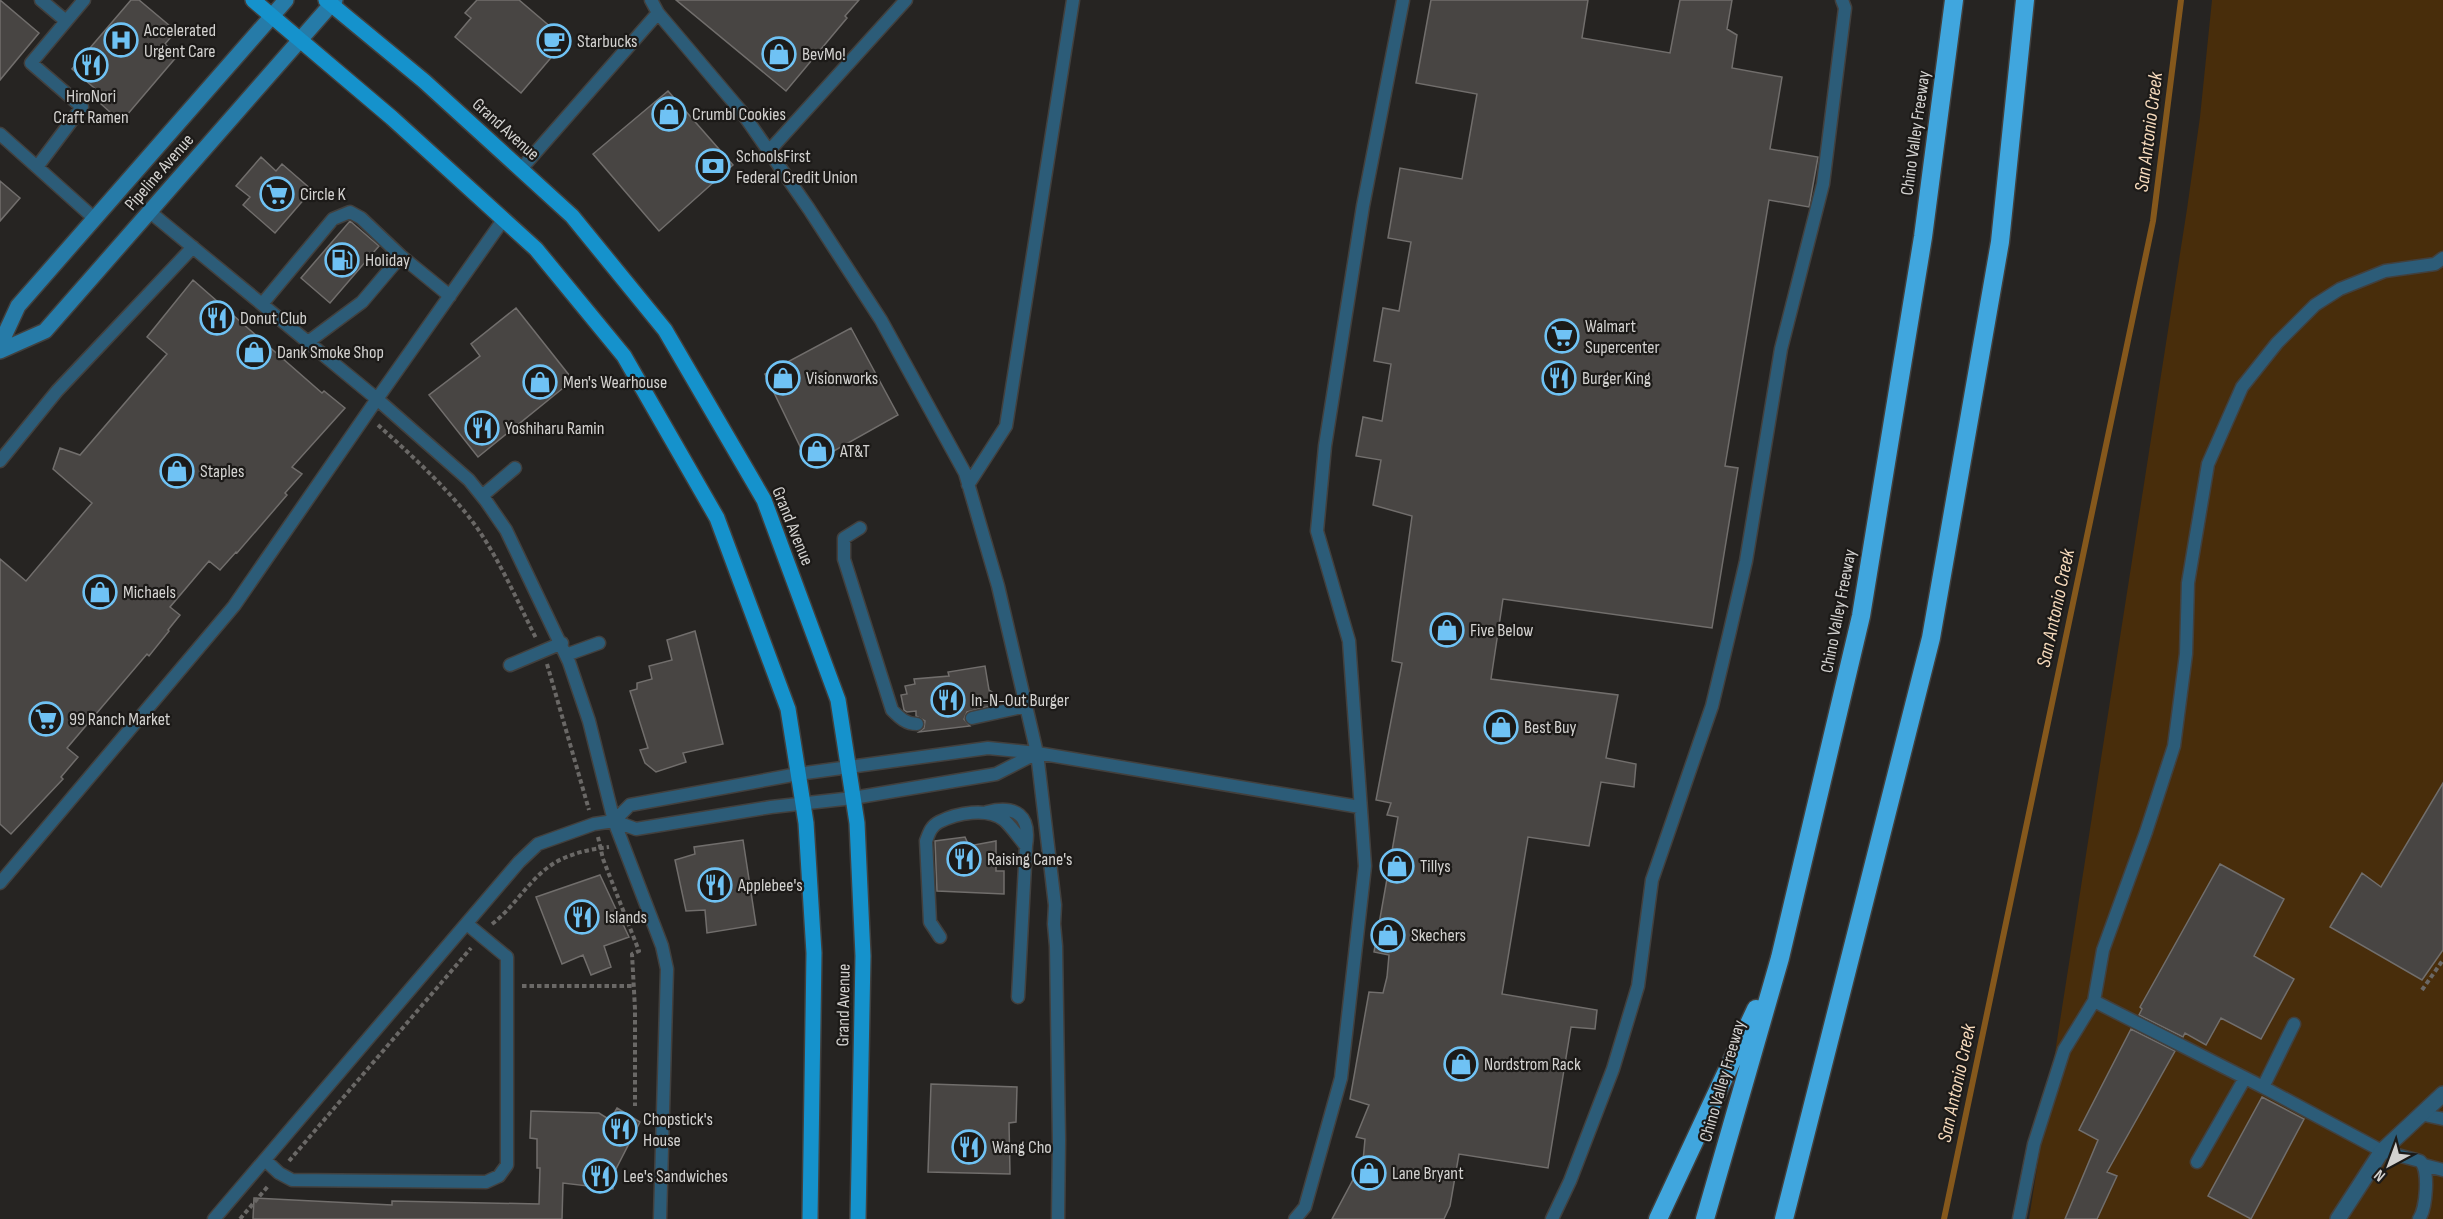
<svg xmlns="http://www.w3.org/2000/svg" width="2443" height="1219" viewBox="0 0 2443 1219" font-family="'Sofia Sans Condensed',sans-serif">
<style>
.green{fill:#482d0b}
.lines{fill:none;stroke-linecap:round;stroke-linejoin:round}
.stream{stroke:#85581c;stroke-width:6}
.building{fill:#484543;stroke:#716e6c;stroke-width:1.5}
.lane-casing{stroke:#42403e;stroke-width:15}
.street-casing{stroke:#42403e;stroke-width:18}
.secondary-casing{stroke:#42403e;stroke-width:18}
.primary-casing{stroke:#42403e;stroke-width:18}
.highway-casing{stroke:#42403e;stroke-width:21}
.path{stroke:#6a6866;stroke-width:4;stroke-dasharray:4.5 3;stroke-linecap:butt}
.lane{stroke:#2c5c78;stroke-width:12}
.street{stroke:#2c5c78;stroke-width:15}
.secondary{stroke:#267ba8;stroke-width:15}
.primary{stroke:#1592cc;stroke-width:15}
.highway{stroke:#40a6de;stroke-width:18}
.labels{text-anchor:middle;stroke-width:4.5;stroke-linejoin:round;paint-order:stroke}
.poi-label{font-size:18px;fill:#d3d2d0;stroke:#1c1a18;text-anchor:start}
.street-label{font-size:18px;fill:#d3d2d0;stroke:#1c1a18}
.water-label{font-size:20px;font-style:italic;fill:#f6dabc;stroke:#1c1a18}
</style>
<rect width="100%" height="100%" fill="#262422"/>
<!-- green -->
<path class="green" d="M2212,0H2443V1219H2029L2187,209L2200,117Z"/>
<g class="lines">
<!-- stream -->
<path class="stream" d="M1944,1219L2153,221L2181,0"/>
</g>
<!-- building -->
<path class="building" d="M0,0L39,33L0,80Z
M131,0H139L176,31L165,44L178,55L121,122L101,104L106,98L72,69Z
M477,0H519L566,40L521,93L455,37L471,18L465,13Z
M676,0H859L845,16L847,18L786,91Z
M1431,0H1588L1582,38L1670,53L1680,0H1732L1727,29L1737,35L1732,68L1782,77L1770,149L1818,157L1809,207L1769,200L1725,466L1738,468L1712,628L1503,599L1491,679L1618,695L1606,758L1636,764L1634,787L1601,782L1589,846L1528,837L1502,994L1597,1010L1595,1029L1571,1027L1548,1168L1459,1154L1450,1206L1444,1219H1332L1363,1161L1365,1139L1356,1137L1369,1105L1350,1099L1369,992L1383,993L1387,977L1389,955L1374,952L1398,817L1387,815L1391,803L1376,800L1402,663L1392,661L1412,516L1373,505L1381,460L1356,456L1363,417L1382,421L1391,364L1374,361L1383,308L1399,311L1411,242L1388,238L1400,168L1462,179L1477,94L1416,83Z
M668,91L733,165L659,231L593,154Z
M261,157L276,171L282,164L312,190L275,233L243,205L250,197L236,186Z
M0,181L20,198L0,221Z
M350,221L379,246L330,303L301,278Z
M193,280L322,393L324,391L345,408L292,467L302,474L285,493L287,495L237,553L236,552L220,570L209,561L170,607L180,615L168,630L169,631L149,656L147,654L67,748L78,757L61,777L63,779L11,834L0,824V559L26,581L92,503L53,469L60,448L80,455L167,354L147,337Z
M516,308L573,380L478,457L429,395L480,356L471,344Z
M851,328L898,415L809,465L765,374Z
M695,631L723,744L683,753L686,762L656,772L645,763L640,750L648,748L630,691L637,689V683L652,679L649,666L672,660L667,640Z
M985,666L989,690L992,692L995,705L967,712L964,719L970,726L919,732L924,728L925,721L916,716V711L907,712L904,710L901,695L907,694L905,686L915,684L914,679L949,676L948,672Z
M2443,783V950L2422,980L2330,927L2362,873L2381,887Z
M965,837L969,846L996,841V871H1004V894L937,891L935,841Z
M743,840L756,925L707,933L705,910L686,911L675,860L695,854L694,847Z
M2220,864L2284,899L2254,956L2294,979L2261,1039L2221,1018L2206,1045L2185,1033L2183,1037L2139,1015L2142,1009L2140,1007Z
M600,875L629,937L604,946L611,967L591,975L583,955L562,964L536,897Z
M2131,1029L2175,1051L2107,1172L2117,1176L2097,1219H2065L2098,1140L2079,1130Z
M931,1084L1017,1087L1016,1122L1009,1123L1010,1174L928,1172Z
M2262,1097L2304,1119L2251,1219L2208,1196Z
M617,1108L640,1122L614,1173L613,1189L563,1183L562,1219H253L254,1198L392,1205V1201L539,1204L540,1168H537V1139L530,1138L531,1111L599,1113L610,1120Z"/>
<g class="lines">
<!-- lane casing -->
<g class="lane-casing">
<path id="lane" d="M41,0L66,21
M651,0L658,13L741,111L809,209L881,320L965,473L998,586L1037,753L1055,905L1054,924L1056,946L1059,1140L1058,1219
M0,134L95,219
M769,151L906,0
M37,167L82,107L31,63L84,0
M521,169L658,13
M503,220L377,399L469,480L486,501L506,530L569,662L589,721L614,821L662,946L667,969L660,1219
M262,304L333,219L350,212L361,218L401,256L450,296
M308,342L362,302L401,256
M0,461L57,391L193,247
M968,485L1006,426L1073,0
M482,496L515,468
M860,528L844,538V559L892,710C900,718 906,724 917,724
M566,655L599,643
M510,665L562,643
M972,718L1026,706
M987,812C1016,805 1031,815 1026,846
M614,821L630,805L798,774L988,748L1037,753L1360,807
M0,883L234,606L377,399L150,212
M940,937L930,922L926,841C929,833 931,826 939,822C957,813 987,807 1004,820C1012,827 1019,838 1026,846L1018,997
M2094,1001L2103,950L2146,832L2174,746L2186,654L2188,583L2208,464L2242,387L2277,343L2315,305L2340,289L2385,271L2435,264L2443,258
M2263,1087L2294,1024
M2420,1114L2443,1119
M265,1160L279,1173L292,1180L486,1182L499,1176L507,1165V957L467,924
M2197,1162L2245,1078
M2424,1165L2443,1170
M214,1219L519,862L538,844L594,824L614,821L636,829L771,807L853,798L996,774L1037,753
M1295,1219L1305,1207L1341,1078L1365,866L1349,641L1317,531L1325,446L1363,206L1403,0
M1552,1219L1570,1181L1613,1069L1638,986L1652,880L1712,706L1729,635L1746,561L1781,349L1823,184L1845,8L1842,0
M2019,1219L2034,1144L2064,1050L2094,1001L2263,1087L2382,1151L2420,1161C2430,1170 2426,1209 2419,1219"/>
</g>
<!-- street casing -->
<g class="street-casing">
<path id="street" d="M2338,1219L2382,1151L2443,1094"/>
</g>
<!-- secondary casing -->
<g class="secondary-casing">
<path id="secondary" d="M0,345L18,306L286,0
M0,351L45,331L335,0"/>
</g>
<!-- primary casing -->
<g class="primary-casing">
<path id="primary" d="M253,0L392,118L536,249L624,356L717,518L788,709L806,823L814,953L810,1219
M326,0L424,81L572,216L665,330L764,500L838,700L857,823L863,956L858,1219"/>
</g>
<!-- highway casing -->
<g class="highway-casing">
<path id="highway" d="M1658,1219L1756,1009
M1705,1219L1780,958L1861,616L1923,237L1954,0
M1784,1219L1931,638L2000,242L2025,0"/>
</g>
<!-- path -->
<path class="path" d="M378,425C409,453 442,483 469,517C497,553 515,597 536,638
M547,664L589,810
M598,837L603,859L639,951L632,954L635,1009V1106
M492,924C515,907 530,877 556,862C572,853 591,849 609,847
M522,986H634
M2422,990L2443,960
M289,1161L471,948
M240,1219L269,1185"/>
<!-- lane -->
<use href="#lane" class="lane"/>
<!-- street -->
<use href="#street" class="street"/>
<!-- secondary -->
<use href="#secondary" class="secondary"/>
<!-- primary -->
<use href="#primary" class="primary"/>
<!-- highway -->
<use href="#highway" class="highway"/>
</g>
<!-- icons -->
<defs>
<g id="hospital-ring" transform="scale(1.725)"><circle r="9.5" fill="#1c1a18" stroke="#6fc2f4" stroke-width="1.5"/><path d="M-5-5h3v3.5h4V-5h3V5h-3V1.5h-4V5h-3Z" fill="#6fc2f4"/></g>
<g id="cafe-ring" transform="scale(1.725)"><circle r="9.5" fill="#1c1a18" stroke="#6fc2f4" stroke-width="1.5"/><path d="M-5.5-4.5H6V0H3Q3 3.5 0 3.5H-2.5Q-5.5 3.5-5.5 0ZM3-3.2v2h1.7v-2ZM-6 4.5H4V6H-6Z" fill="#6fc2f4"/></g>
<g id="shop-ring" transform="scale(1.725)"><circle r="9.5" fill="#1c1a18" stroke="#6fc2f4" stroke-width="1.5"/><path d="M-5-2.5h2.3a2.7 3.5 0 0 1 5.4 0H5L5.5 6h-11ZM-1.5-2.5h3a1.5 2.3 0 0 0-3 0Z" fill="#6fc2f4"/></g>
<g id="restaurant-ring" transform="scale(1.725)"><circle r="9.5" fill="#1c1a18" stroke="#6fc2f4" stroke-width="1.5"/><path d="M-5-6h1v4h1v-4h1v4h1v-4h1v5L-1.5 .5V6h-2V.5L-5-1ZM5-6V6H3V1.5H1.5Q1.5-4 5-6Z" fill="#6fc2f4"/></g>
<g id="bank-ring" transform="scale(1.725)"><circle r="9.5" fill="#1c1a18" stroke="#6fc2f4" stroke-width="1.5"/><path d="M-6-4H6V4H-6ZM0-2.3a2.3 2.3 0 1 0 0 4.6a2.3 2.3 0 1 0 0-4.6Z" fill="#6fc2f4"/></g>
<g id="supermarket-ring" transform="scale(1.725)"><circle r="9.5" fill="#1c1a18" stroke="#6fc2f4" stroke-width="1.5"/><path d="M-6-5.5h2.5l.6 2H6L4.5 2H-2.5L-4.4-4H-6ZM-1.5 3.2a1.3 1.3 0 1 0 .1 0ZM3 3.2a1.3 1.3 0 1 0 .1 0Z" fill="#6fc2f4"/></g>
<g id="fuel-ring" transform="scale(1.725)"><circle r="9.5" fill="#1c1a18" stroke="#6fc2f4" stroke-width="1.5"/><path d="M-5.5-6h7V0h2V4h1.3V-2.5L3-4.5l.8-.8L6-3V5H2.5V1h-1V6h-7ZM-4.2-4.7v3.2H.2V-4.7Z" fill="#6fc2f4"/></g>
</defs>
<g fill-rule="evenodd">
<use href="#hospital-ring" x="121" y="40"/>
<use href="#cafe-ring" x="554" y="41"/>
<use href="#shop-ring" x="779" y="54"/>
<use href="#restaurant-ring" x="91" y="65"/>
<use href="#shop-ring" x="669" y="114"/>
<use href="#bank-ring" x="713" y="166"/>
<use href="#supermarket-ring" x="277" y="194"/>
<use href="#fuel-ring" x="342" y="260"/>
<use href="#restaurant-ring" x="217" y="318"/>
<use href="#supermarket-ring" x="1562" y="336"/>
<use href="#shop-ring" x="254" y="352"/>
<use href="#shop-ring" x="783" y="378"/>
<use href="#restaurant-ring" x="1559" y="378"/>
<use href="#shop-ring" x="540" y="382"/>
<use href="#restaurant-ring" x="482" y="428"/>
<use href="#shop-ring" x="817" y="451"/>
<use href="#shop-ring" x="177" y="471"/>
<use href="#shop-ring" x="100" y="592"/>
<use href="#shop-ring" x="1447" y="630"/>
<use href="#restaurant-ring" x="948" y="700"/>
<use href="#supermarket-ring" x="46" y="719"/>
<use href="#shop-ring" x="1501" y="727"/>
<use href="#restaurant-ring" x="964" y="859"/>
<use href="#shop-ring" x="1397" y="866"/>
<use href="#restaurant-ring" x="715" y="885"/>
<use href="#restaurant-ring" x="582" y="917"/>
<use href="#shop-ring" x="1388" y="935"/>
<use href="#shop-ring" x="1461" y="1064"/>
<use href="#restaurant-ring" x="620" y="1129"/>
<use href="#restaurant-ring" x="969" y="1147"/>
<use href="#shop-ring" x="1369" y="1173"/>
<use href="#restaurant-ring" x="600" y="1176"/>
</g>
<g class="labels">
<!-- poi labels -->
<g class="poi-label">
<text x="144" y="36">Accelerated<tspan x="144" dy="21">Urgent Care</tspan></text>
<text x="577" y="47">Starbucks</text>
<text x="802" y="60">BevMo!</text>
<text x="91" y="102" text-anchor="middle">HiroNori<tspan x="91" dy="21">Craft Ramen</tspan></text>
<text x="692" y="120">Crumbl Cookies</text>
<text x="736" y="162">SchoolsFirst<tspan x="736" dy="21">Federal Credit Union</tspan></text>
<text x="300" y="200">Circle K</text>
<text x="365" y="266">Holiday</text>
<text x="240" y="324">Donut Club</text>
<text x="1585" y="332">Walmart<tspan x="1585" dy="21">Supercenter</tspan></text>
<text x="277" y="358">Dank Smoke Shop</text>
<text x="806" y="384">Visionworks</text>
<text x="1582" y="384">Burger King</text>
<text x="563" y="388">Men's Wearhouse</text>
<text x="505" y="434">Yoshiharu Ramin</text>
<text x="840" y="457">AT&amp;T</text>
<text x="200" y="477">Staples</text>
<text x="123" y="598">Michaels</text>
<text x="1470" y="636">Five Below</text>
<text x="971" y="706">In-N-Out Burger</text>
<text x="69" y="725">99 Ranch Market</text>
<text x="1524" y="733">Best Buy</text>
<text x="987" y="865">Raising Cane's</text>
<text x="1420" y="872">Tillys</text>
<text x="738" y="891">Applebee's</text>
<text x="605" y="923">Islands</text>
<text x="1411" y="941">Skechers</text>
<text x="1484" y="1070">Nordstrom Rack</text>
<text x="643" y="1125">Chopstick's<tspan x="643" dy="21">House</tspan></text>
<text x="992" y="1153">Wang Cho</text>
<text x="1392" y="1179">Lane Bryant</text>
<text x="623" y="1182">Lee's Sandwiches</text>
</g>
<!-- street labels -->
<g class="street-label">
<text transform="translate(506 129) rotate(42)" y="6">Grand Avenue</text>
<text transform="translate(1915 133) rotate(-82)" y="6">Chino Valley Freeway</text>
<text transform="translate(159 172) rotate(-49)" y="6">Pipeline Avenue</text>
<text transform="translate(793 526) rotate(68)" y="6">Grand Avenue</text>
<text transform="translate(1838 611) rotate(-79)" y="6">Chino Valley Freeway</text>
<text transform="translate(843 1005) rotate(-89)" y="6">Grand Avenue</text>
<text transform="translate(1722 1081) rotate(-74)" y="6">Chino Valley Freeway</text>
</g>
<!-- water labels -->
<g class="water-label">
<text transform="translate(2148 132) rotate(-83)" y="7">San Antonio Creek</text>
<text transform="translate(2055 608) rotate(-78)" y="7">San Antonio Creek</text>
<text transform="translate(1956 1083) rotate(-78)" y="7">San Antonio Creek</text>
</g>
</g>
<!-- north arrow -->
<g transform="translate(2389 1165) rotate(221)" stroke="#1c1a18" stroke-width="4.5" paint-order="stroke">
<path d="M0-4.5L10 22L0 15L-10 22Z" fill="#d3d2d0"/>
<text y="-9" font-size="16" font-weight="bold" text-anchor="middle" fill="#d3d2d0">N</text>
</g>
</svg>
